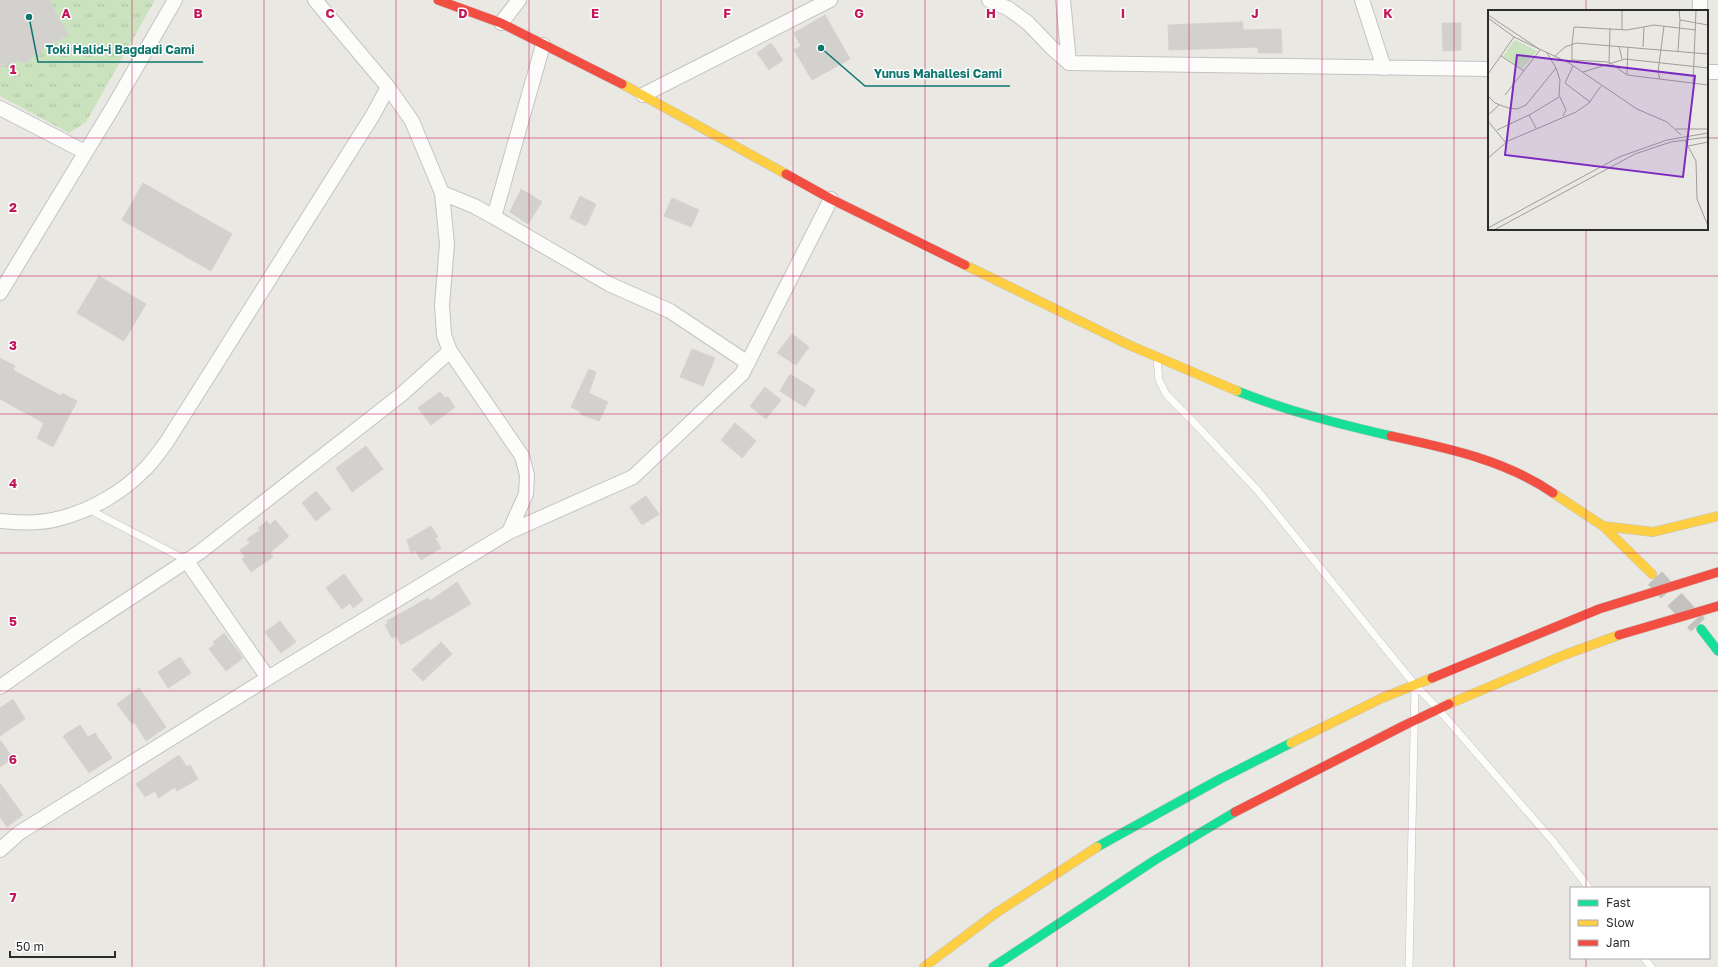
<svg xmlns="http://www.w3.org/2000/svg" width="1718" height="967" viewBox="0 0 1718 967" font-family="'Golos Text',sans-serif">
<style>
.grass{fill:url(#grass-tufts)}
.building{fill:#d3d1ce;stroke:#d5d3cf}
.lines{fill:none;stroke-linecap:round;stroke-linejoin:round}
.secondary-tunnel{stroke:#c4c2be;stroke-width:19;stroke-dasharray:19 10;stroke-linecap:butt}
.lane-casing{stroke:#c4c3c3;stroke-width:8}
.street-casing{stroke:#c4c3c3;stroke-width:16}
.fast-casing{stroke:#c4c3c3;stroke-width:10}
.slow-casing{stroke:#c4c3c3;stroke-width:10}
.jam-casing{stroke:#c4c3c3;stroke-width:10}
.lane{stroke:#fcfcfb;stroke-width:7}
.street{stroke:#fcfcfb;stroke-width:14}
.fast{stroke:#16e098;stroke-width:9}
.slow{stroke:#ffcf43;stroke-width:9}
.jam{stroke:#f24e42;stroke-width:9}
.grid{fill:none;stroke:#c2185b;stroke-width:1;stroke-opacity:0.55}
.inset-road{fill:none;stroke:#9e9d9a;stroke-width:1}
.view{fill:#7b2cbf;fill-opacity:0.15;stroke:#7b2cbf;stroke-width:2}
.inset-edge{fill:none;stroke:#2c2c2c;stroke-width:2}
.grid-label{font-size:13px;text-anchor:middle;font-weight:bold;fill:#c2185b;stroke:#fff;stroke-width:3;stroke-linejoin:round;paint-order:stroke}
.leader{fill:none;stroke:#0f766e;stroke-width:1.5}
.callout-dot{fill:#0f766e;stroke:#fff;stroke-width:1.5}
.callout-label{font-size:12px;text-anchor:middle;font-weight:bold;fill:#0f766e;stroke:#fff;stroke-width:3;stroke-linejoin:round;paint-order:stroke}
</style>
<defs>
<pattern id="grass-tufts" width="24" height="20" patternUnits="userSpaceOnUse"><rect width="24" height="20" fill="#cae3be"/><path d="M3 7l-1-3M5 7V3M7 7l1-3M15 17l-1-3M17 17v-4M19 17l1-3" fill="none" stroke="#aec3a3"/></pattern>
</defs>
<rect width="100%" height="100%" fill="#eae8e3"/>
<!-- grass -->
<path class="grass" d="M0,0H155L86,122L69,133L0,96Z"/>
<!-- building -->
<path class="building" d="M0,0H49L68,35L42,49L41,53L23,63L18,60L0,68Z
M825,15L850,59L812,80L794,50L801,46L794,33Z
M1243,22V30L1281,29L1282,53H1258V47L1169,50L1168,25Z
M1442,23H1461V50L1443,51Z
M771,43L783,60L769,70L757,53Z
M143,183L232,234L211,271L122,220Z
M521,189L542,202L528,224L510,212Z
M580,196L596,204L586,226L570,218Z
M672,198L699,210L691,227L664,216Z
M99,276L146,304L124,341L77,313Z
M792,334L809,347L796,365L777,353Z
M692,349L715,358L703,386L680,377Z
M0,358L15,366L13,370L61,396L62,393L77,401L53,447L37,438L44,423L0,399Z
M589,369L596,372L589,393L608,402L599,421L580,414L581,412L571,407Z
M790,374L815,390L805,407L780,391Z
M765,387L781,400L766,419L750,406Z
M440,392L445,398L448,397L455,407L431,425L418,408Z
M735,423L756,441L742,458L721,440Z
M366,446L383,469L352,492L336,468Z
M316,491L331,509L316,521L302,503Z
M646,496L659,514L642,525L630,507Z
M275,520L289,536L270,553L273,557L251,572L242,559L245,557L240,550L250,543L247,539L260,530L258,528L267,521L270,525Z
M431,526L438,537L435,538L441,548L421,560L415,550L411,553L407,540Z
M344,574L363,600L353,608L350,603L342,609L326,588Z
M457,582L471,604L401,645L396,636L392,638L385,625L388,623L387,621L428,598L430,601Z
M280,621L296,642L281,653L265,632Z
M224,633L243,658L226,671L209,649L215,644L213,642Z
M441,642L452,654L423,681L412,670Z
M180,657L191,673L168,688L158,672Z
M139,688L166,727L146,741L134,722L132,724L117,704Z
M13,699L25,719L0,736V708Z
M80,725L88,737L95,733L112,758L89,773L63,736Z
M0,740L13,758L0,767Z
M179,755L187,767L190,765L198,779L177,791L175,787L159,798L155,791L145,797L136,784Z
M0,783L23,815L7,827L0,817Z"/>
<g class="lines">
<!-- secondary-tunnel -->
<path class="secondary-tunnel" d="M1655,578L1698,625"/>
<!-- lane casing -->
<g class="lane-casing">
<path id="lane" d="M1157,359L1159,380L1166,394L1202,431L1259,492L1415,685L1439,710L1552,840L1589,888
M88,509L186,560
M1644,958L1651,967
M1409,967L1415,687"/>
</g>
<!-- street casing -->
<g class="street-casing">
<path id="street" d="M989,0L1009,9L1028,23L1052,48L1069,63L1489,69
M1063,0L1069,63
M1362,0L1384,68
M1700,0V11
M501,23L519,0
M543,45L494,217L609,284L670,311L748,363
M1707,72H1718
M388,87L412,121L442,193L447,244L442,305L444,335L450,351L522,456L527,475L526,494L509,532
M643,95L830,0
M0,108L85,152
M442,193L474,206L494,217
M0,293L112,109L175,0
M0,521C19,523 42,524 61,518C92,510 123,492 145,469C153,461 159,452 166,443L373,115L388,87L315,0
M186,560L268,678
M0,687L77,633L200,552L402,394L450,351
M0,850L19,833L268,678L509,532L633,477L742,374L831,199"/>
</g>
<!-- fast casing -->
<g class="fast-casing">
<path id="fast" d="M1237,391C1287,411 1339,424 1391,436
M1701,629L1718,651
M1097,847L1220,779L1291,743
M993,967L1155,860L1235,812"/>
</g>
<!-- slow casing -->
<g class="slow-casing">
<path id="slow" d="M622,84L786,174
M965,265L1129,345L1237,391
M1553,493L1603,526L1652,574
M1603,526L1653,532L1718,516
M1449,704L1564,655L1619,635
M1291,743L1382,698L1432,678
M924,967L996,913L1097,847"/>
</g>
<!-- jam casing -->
<g class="jam-casing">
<path id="jam" d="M438,0L501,23L622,84
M786,174L831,199L965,265
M1391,436C1447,448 1505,460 1553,493
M1619,635L1718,606
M1432,678L1599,609L1718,572
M1235,812L1403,726L1449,704"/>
</g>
<!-- lane -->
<use href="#lane" class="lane"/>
<!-- street -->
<use href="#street" class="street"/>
<!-- fast -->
<use href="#fast" class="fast"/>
<!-- slow -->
<use href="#slow" class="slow"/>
<!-- jam -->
<use href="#jam" class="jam"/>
</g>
<!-- grid -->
<path class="grid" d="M132,0V967M264,0V967M396,0V967M529,0V967M661,0V967M793,0V967M925,0V967M1057,0V967M1189,0V967M1322,0V967M1454,0V967M1586,0V11M0,138H1489M1707,138H1718M1586,229V888M0,276H1718M0,414H1718M0,553H1718M0,691H1718M0,829H1718M1586,958V967"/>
<!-- overview -->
<g transform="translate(1488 10)">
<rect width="220" height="220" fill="#eae8e3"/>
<path d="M27,30L49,41L34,59L15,46Z" fill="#cae3be"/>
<path class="inset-road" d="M191,0L192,10L220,15M0,5L51,39M0,8L26,27L81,53L149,99L179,112L193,125M134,20V0M84,34L86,17L139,20L166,15L208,20M131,36L134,49M155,37L156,17M190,41L192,10M13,46L36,61M67,46L77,37L88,33L220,44M84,50L121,52L139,65L220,75M121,52L122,18M81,53L84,50V34M85,56L77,73L102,92M68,58L72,70L71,85L78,100L75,106M95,62L137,49L220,58M0,64L26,27M139,64L140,37M172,69L170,62L176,16M205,74L208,0M17,85L52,40M0,86L7,93L20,98L29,99L38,95L68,58L59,43M0,105L11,95M41,105L48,118M0,111L18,133M188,119H220M9,120L43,104L71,87M197,131L208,151L209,189L220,216M200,136L220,132M0,148L20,131L88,102L101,93L113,76M0,218L131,147L179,130L220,123M6,220L147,144L183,132L220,127"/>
<path class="view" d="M29,45L207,66L195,167L17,145Z"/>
<rect width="220" height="220" class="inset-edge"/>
</g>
<g class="grid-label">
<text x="66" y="18">A</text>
<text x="198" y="18">B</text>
<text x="330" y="18">C</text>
<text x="463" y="18">D</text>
<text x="595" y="18">E</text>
<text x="727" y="18">F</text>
<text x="859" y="18">G</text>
<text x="991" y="18">H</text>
<text x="1123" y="18">I</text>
<text x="1255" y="18">J</text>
<text x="1388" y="18">K</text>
<text x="13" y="74">1</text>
<text x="13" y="212">2</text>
<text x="13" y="350">3</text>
<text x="13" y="488">4</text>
<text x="13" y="626">5</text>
<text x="13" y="764">6</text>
<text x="13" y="902">7</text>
</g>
<!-- callouts -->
<path class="leader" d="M29 17L38 62H203M821 48L865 86H1010"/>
<g class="callout-dot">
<circle cx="29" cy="17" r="4"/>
<circle cx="821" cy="48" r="4"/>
</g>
<g class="callout-label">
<text x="120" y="54">Toki Halid-i Bağdadi Cami</text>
<text x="938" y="78">Yunus Mahallesi Cami</text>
</g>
<!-- legend -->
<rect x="1570" y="887" width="140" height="72" fill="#ffffff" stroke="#ababab"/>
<rect x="1578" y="900" width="20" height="6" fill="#16e098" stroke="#ababab"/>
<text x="1606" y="907" font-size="12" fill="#2c2c2c">Fast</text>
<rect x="1578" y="920" width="20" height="6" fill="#ffcf43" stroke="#ababab"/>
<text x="1606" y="927" font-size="12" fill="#2c2c2c">Slow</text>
<rect x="1578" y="940" width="20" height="6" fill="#f24e42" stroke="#ababab"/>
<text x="1606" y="947" font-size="12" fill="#2c2c2c">Jam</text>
<!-- scale -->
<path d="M10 951v6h105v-6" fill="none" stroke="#2c2c2c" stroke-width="2"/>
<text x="16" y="951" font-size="12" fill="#2c2c2c" stroke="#ffffff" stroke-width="3" paint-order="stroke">50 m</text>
</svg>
